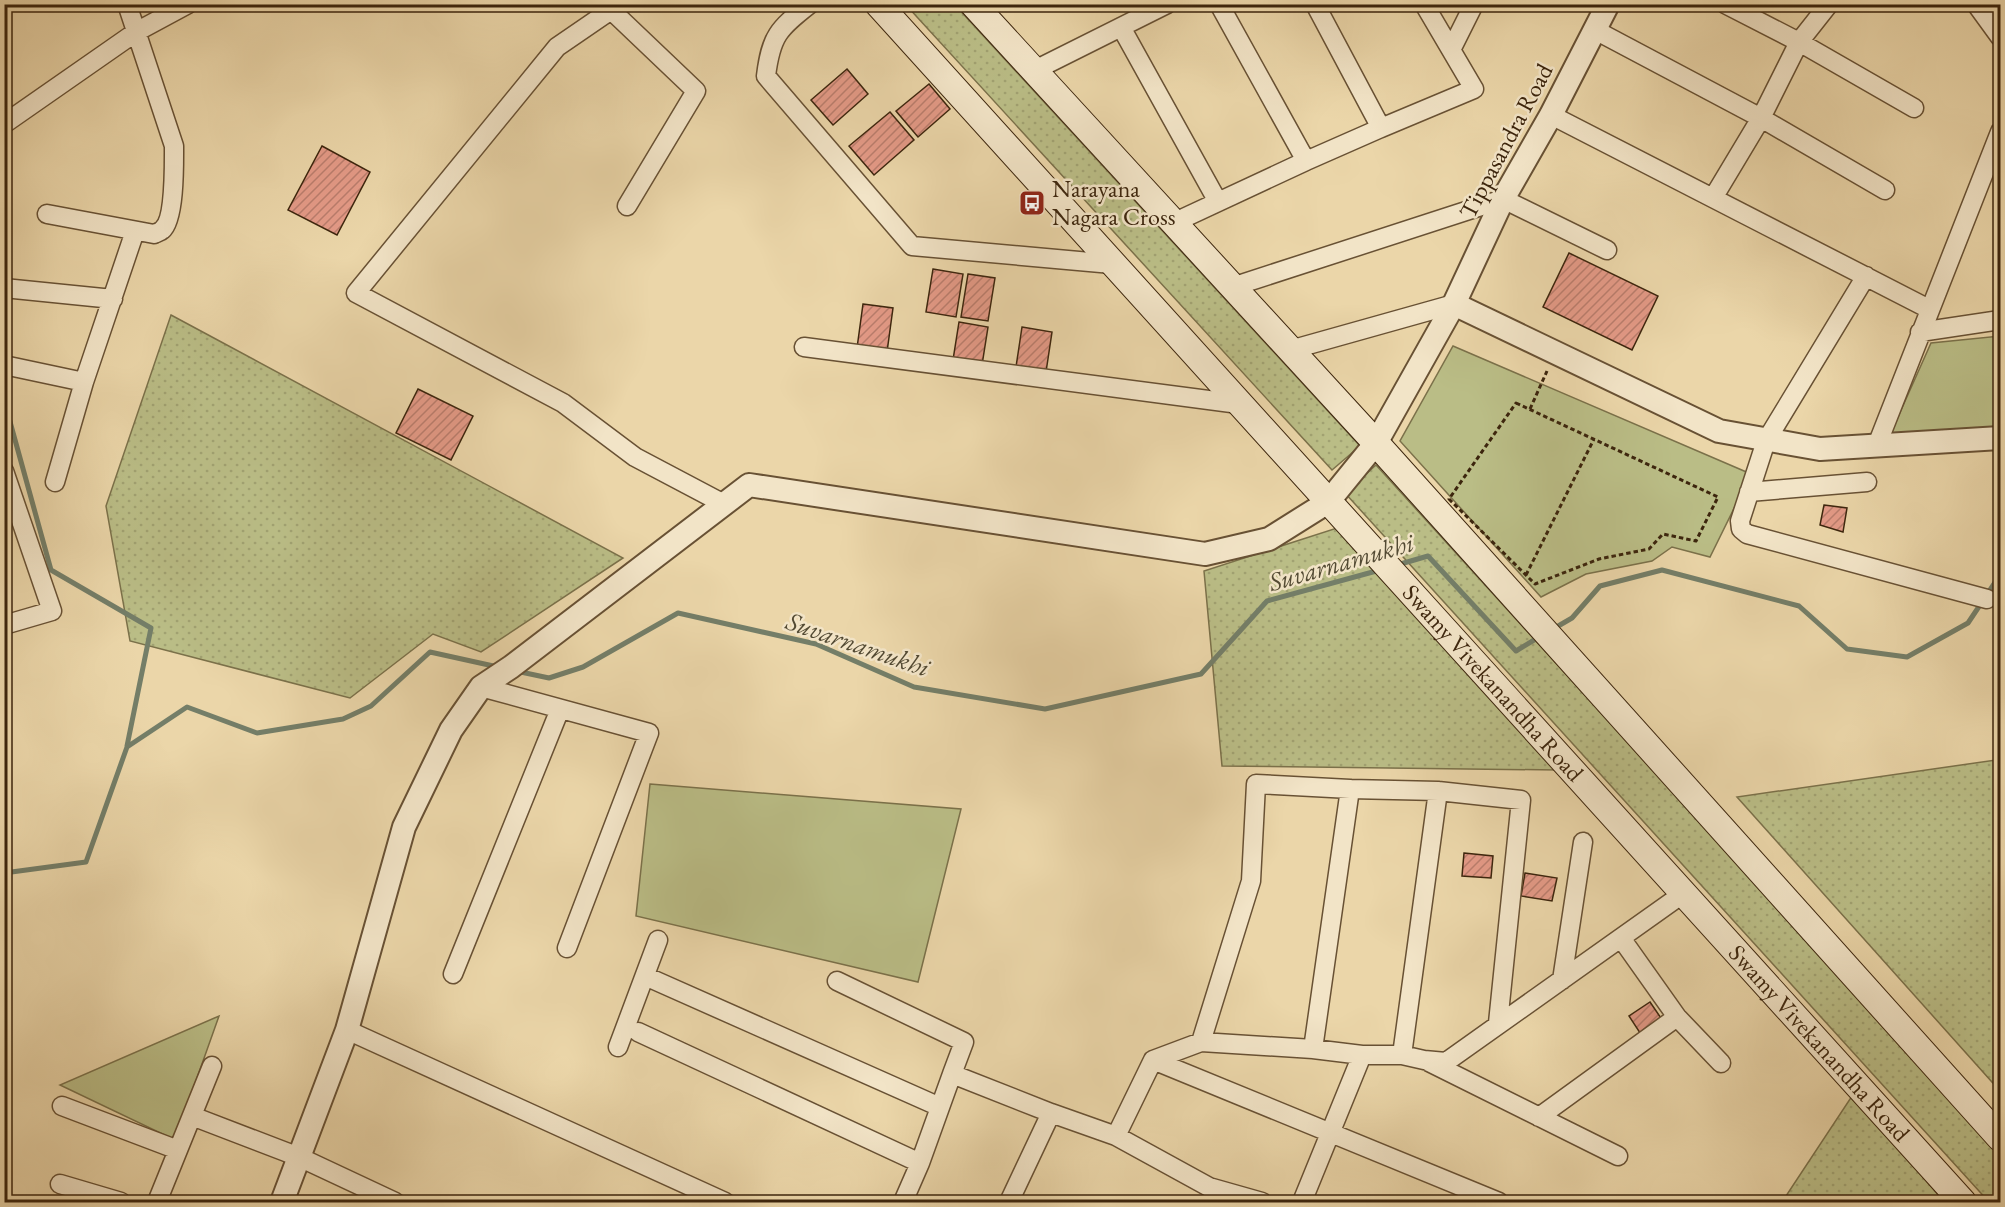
<svg xmlns="http://www.w3.org/2000/svg" width="2005" height="1207" viewBox="0 0 2005 1207" font-family="'EB Garamond',serif">
<style>
.grass{fill:url(#grass-dots);stroke:#7b714a;stroke-width:1.5}
.park{fill:#babd86;stroke:#7b714a;stroke-width:1.5}
.lines{fill:none;stroke-linecap:round;stroke-linejoin:round}
.stream{stroke:#747e68;stroke-width:5}
.building{fill:url(#building-hatch);stroke:#3c250d;stroke-width:1.5}
.minor-casing{stroke:#685134;stroke-width:21}
.tertiary-casing{stroke:#685134;stroke-width:26}
.secondary-casing{stroke:#3c250d;stroke-width:28}
.path{stroke:#3c250d;stroke-width:3;stroke-dasharray:4.5 3;stroke-linecap:butt}
.minor{stroke:#f2e4c7;stroke-width:18}
.tertiary{stroke:#f2e4c7;stroke-width:22}
.secondary{stroke:#f2e4c7;stroke-width:26}
.labels{text-anchor:middle;stroke-width:5;stroke-linejoin:round;paint-order:stroke}
.street-label{font-size:24px;fill:#3c250d;stroke:#f2e4c7}
.poi-label{font-size:24px;fill:#3c250d;stroke:#f2e4c7;text-anchor:start}
.water-label{font-size:26px;font-style:italic;fill:#534a33;stroke:#f2e4c7}
</style>
<defs>
<pattern id="grass-dots" width="8" height="8" patternUnits="userSpaceOnUse" patternTransform="scale(1.5)"><rect width="8" height="8" fill="#babd86"/><path d="M2 2h.1M6 6h.1" fill="none" stroke="#a1a272" stroke-width="1.8" stroke-linecap="round"/></pattern>
<pattern id="building-hatch" width="6" height="6" patternUnits="userSpaceOnUse" patternTransform="scale(1.5)"><rect width="6" height="6" fill="#e49a87"/><path d="M-1 1l2-2M0 6l6-6M5 7l2-2" fill="none" stroke="#ba7d6d"/></pattern>
</defs>
<rect width="100%" height="100%" fill="#ebd6a9"/>
<filter id="stains"><feTurbulence type="fractalNoise" baseFrequency=".00333" numOctaves="4"/><feColorMatrix values="0 0 0 0 .2 0 0 0 0 .09 0 0 0 0 .02 0 0 0 .5 -.17"/></filter>
<radialGradient id="worn" r=".72"><stop offset=".6" stop-color="#630" stop-opacity="0"/><stop offset="1" stop-color="#630" stop-opacity=".3"/></radialGradient>
<!-- grass -->
<path class="grass" d="M906,5H955L1360,446L1332,470Z
M171,315L212,337L623,558L481,652L433,634L350,698L130,641L106,506Z
M1376,465L2000,1152V1202H1989L1345,493Z
M1340,527L1557,770L1222,766L1204,571Z
M1996,760L2000,764V1091L1737,797Z
M1854,1093L1944,1202H1782Z"/>
<!-- park -->
<path class="park" d="M2000,336V432L1885,446L1931,343Z
M1453,346L1751,474L1710,557L1672,547L1652,561L1586,574L1541,597L1400,441Z
M650,784L961,809L918,982L636,916Z
M219,1016L175,1140L60,1085Z"/>
<g class="lines">
<!-- stream -->
<path class="stream" d="M4,154L9,192L4,198
M4,400L51,570L151,628L127,746
M1397,565L1428,556L1516,651L1539,637
M1553,629L1572,618L1600,586L1662,570L1799,606L1847,649L1907,657L1968,623L2000,575
M516,671L549,678L583,667L678,613L816,644L914,687L1045,709L1201,674L1267,601L1380,570
M4,873L86,862L127,747L187,707L257,733L343,719L371,706L430,652L498,667"/>
</g>
<!-- building -->
<path class="building" d="M847,69L868,94L833,125L811,100Z
M929,84L950,109L918,137L896,111Z
M890,112L914,140L874,175L849,146Z
M322,146L370,172L337,235L288,210Z
M1569,253L1658,296L1632,350L1543,307Z
M933,269L963,274L956,317L926,312Z
M968,274L995,278L988,321L961,317Z
M863,304L893,308L887,352L857,348Z
M959,322L988,327L982,365L953,360Z
M1022,327L1052,332L1046,372L1016,367Z
M418,389L473,416L451,460L396,433Z
M1824,505L1847,508L1843,532L1820,525Z
M1464,853L1493,856L1491,878L1462,876Z
M1525,873L1557,878L1552,901L1521,896Z
M1650,1002L1665,1024L1644,1039L1629,1016Z"/>
<g class="lines">
<!-- minor casing -->
<g class="minor-casing">
<path id="minor" d="M810,4C778,29 771,36 766,76L912,246L1112,264
M1725,4L1799,42L1914,108
M1976,4L2000,37
M1121,27L1218,202
M1595,30L1761,118L1885,190
M1451,50L1474,4
M1033,71L1167,4
M1551,115L1929,309
M4,124L136,32L188,4
M1381,128L1474,89L1424,4
M1306,161L1381,128L1315,4
M1713,198L1761,118L1799,42L1829,4
M627,206L696,91L611,10L557,47L356,293L563,403L635,457L724,504
M47,214L154,234C156,233 160,232 162,230C175,220 174,162 174,146L127,4
M1173,223L1306,161L1219,4
M1866,276L1766,441L1740,521L1741,529L1747,534L1987,599
M1232,287L1503,199L1607,250
M4,288L113,299
M1920,332L2000,320
M804,347L1239,404
M1290,350L1454,304
M4,365L84,382L135,231
M1877,445L2000,132
M4,471L52,611L4,625
M55,482L84,382
M1749,492L1867,482
M481,687L649,733L567,948
M453,974L560,709
M645,976L940,1107
M1562,980L1583,842
M837,981L964,1042L952,1074
M1677,1017L1721,1063
M347,1030L725,1202
M638,1032L920,1163
M1201,1042L1251,881L1256,784L1350,789L1438,791L1521,800L1498,1023
M618,1047L658,940
M1313,1049L1350,789
M1402,1055L1438,791
M1153,1060L1499,1202
M1429,1062L1618,1156
M62,1106L178,1150
M192,1116L299,1157L395,1202
M1539,1117L1677,1017L1621,938
M60,1184L121,1202
M157,1202L212,1066
M903,1202L920,1163L952,1074L1051,1113
M1009,1202L1051,1113L1116,1136
M1262,1202L1209,1187L1116,1136L1153,1060L1201,1042L1313,1049L1362,1055H1402L1424,1060L1446,1062L1684,893
M1302,1202L1362,1055"/>
</g>
<!-- tertiary casing -->
<g class="tertiary-casing">
<path id="tertiary" d="M1454,304L1719,431L1820,449L2000,438
M282,1202L347,1030L404,827L451,730L481,687L511,667L749,485L1205,554L1269,539L1328,502L1376,443L1454,304L1503,199L1551,115L1608,4"/>
</g>
<!-- secondary casing -->
<g class="secondary-casing">
<g id="secondary">
<path id="s1" d="M878,4L1963,1202"/>
<path d="M973,4L1376,443L2000,1138"/>
</g>
</g>
<!-- path -->
<path class="path" d="M1516,403L1718,497L1696,541L1663,534L1649,549L1599,559L1535,584L1449,499Z
M1530,409L1547,371
M1526,575L1594,439"/>
<!-- minor -->
<use href="#minor" class="minor"/>
<!-- tertiary -->
<use href="#tertiary" class="tertiary"/>
<!-- secondary -->
<use href="#secondary" class="secondary"/>
</g>
<!-- icons -->
<defs>
<g id="bus-square" transform="scale(1.35)"><rect x="-9" y="-9" width="18" height="18" rx="4" fill="#8f2418" stroke="#f2e4c7"/><path d="M-5-6H5V4H4V6H2V4H-2V6H-4V4H-5ZM-3.5-4V0h7V-4ZM-3.5 1.2v1.5H-2V1.2ZM2 1.2v1.5H3.5V1.2Z" fill="#fff"/></g>
</defs>
<g fill-rule="evenodd">
<use href="#bus-square" x="1032" y="203"/>
</g>
<g class="labels">
<!-- street labels -->
<g class="street-label">
<text transform="translate(1506 141) rotate(-62)" y="8">Tippasandra Road</text>
<text dy="8" stroke="none"><textPath href="#s1" startOffset="916">Swamy Vivekanandha Road</textPath></text>
<text dy="8" stroke="none"><textPath href="#s1" startOffset="1402">Swamy Vivekanandha Road</textPath></text>
</g>
<!-- poi labels -->
<g class="poi-label">
<text x="1052" y="197">Narayana<tspan x="1052" dy="28">Nagara Cross</tspan></text>
</g>
<!-- water labels -->
<g class="water-label">
<text transform="translate(1341 562) rotate(-16)" y="9">Suvarnamukhi</text>
<text transform="translate(858 644) rotate(19)" y="9">Suvarnamukhi</text>
</g>
</g>
<!-- margin -->
<rect width="2005" height="1207" fill="none" stroke="#ebd6a9" stroke-width="24"/>
<rect x="6" y="6" width="1993" height="1195" fill="none" stroke="#3c250d" stroke-width="3"/>
<rect x="12" y="12" width="1981" height="1183" fill="none" stroke="#3c250d" stroke-width="1.5"/>
<rect width="100%" height="100%" filter="url(#stains)"/>
<rect width="100%" height="100%" fill="url(#worn)"/>
</svg>
